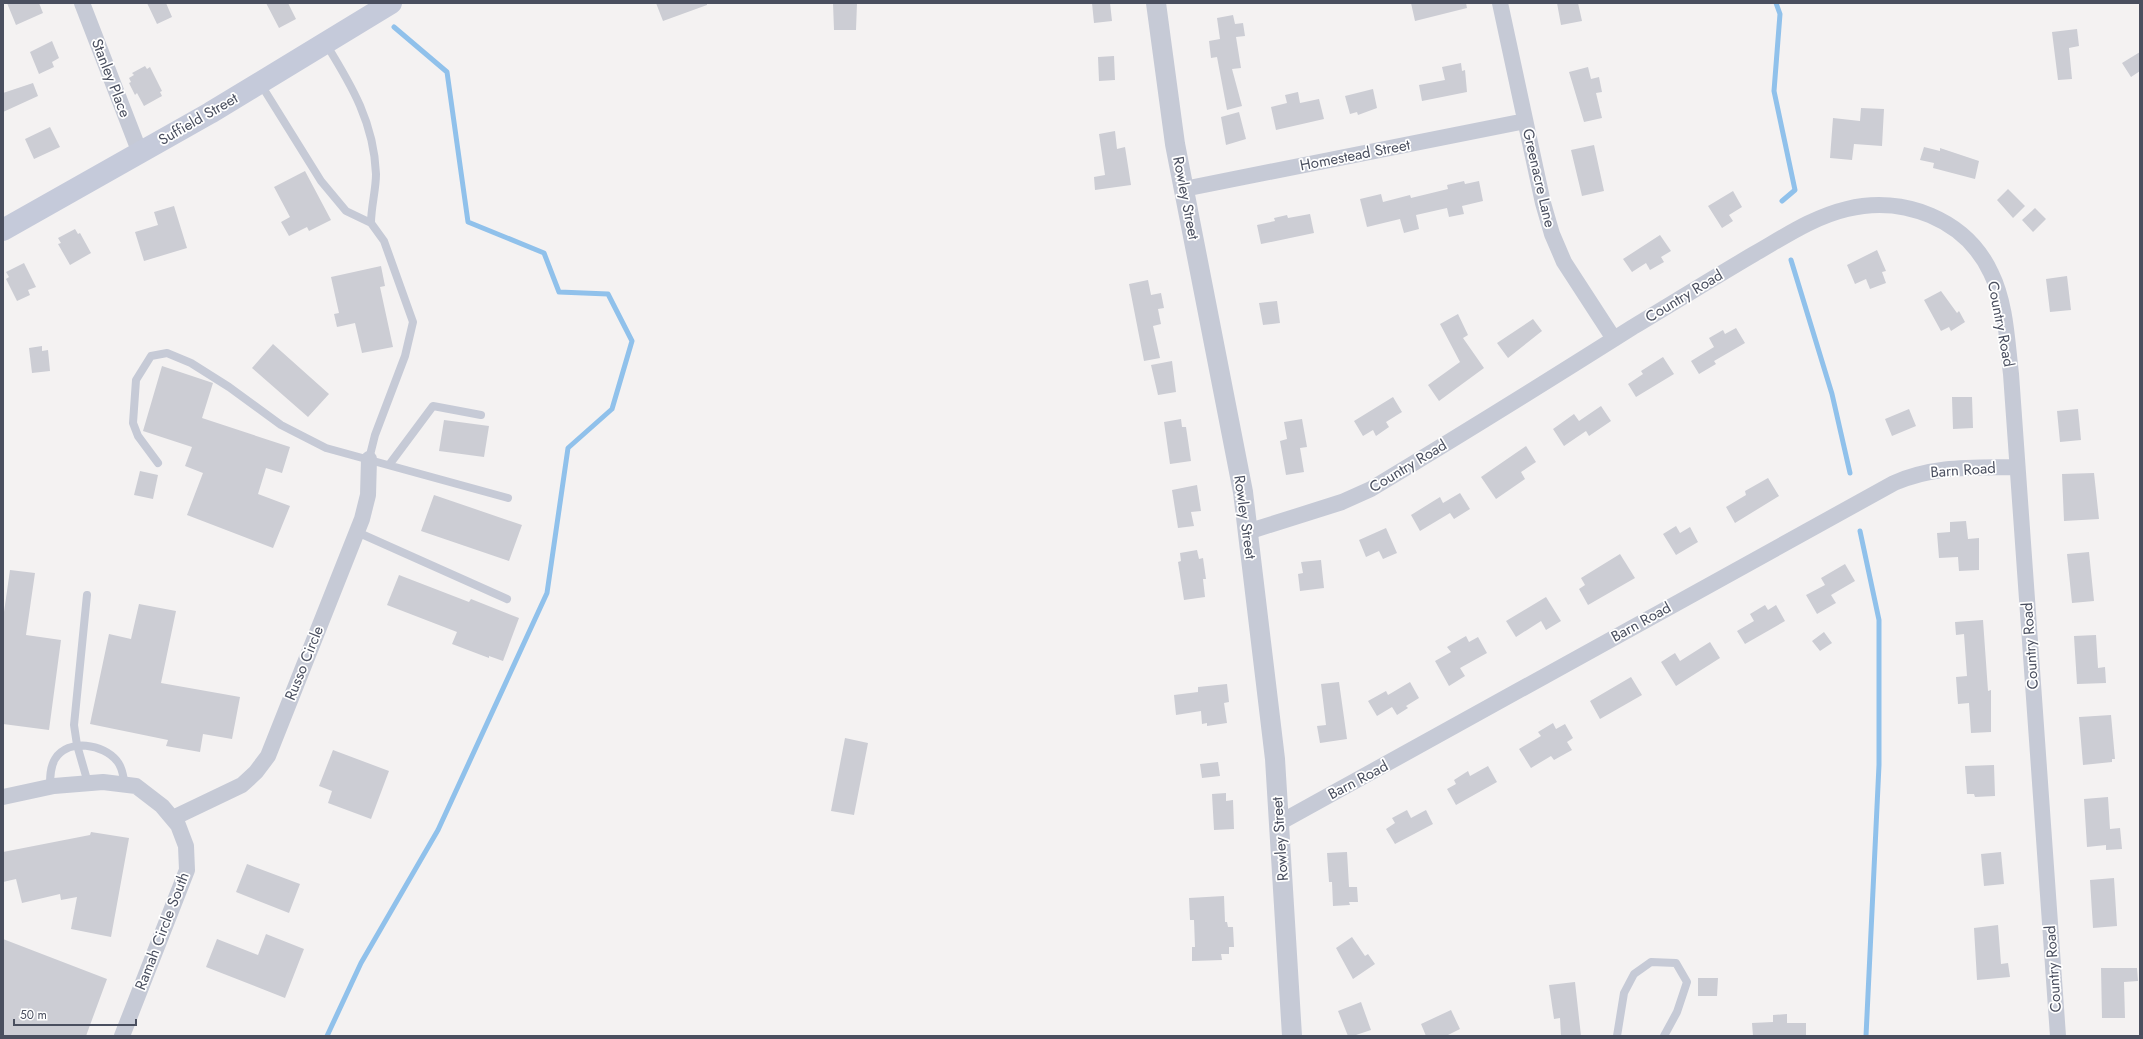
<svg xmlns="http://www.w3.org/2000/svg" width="2143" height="1039" viewBox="0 0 2143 1039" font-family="Jost,sans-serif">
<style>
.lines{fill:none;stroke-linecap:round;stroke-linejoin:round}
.stream{stroke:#90c1eb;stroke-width:5}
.building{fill:#cccdd4}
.service{stroke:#c6cad6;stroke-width:8}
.minor{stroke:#c6cad6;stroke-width:16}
.tertiary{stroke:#c6cad6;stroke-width:20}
.secondary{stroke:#c5cada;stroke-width:22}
.labels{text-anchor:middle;stroke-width:3.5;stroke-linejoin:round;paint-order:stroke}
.street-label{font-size:15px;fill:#4a4f5f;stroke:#fff}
</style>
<rect width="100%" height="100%" fill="#f4f2f2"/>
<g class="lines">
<!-- stream -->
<path class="stream" d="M1776,3L1780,14L1774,91L1795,190L1782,201
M1791,260L1832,394L1850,473
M1860,531L1879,620V765L1866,1036
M327,1036L361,963L438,830L547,593L568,448L612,409L632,341L608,294L559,292L544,253L468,222L447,72L394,27"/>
</g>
<!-- building -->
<path class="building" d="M7,3H39L43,13L16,25Z
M147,3H166L172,17L157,24Z
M266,3H288L296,19L279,28Z
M656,3H707V5L663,21Z
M833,3H857L856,30H834Z
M1092,3H1110L1112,21L1094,23Z
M1411,3H1466L1467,8L1415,21Z
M1557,3H1578L1582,21L1561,25Z
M1233,15L1235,24L1243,23L1245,36L1236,37L1241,68L1232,69L1242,106L1227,110L1217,57L1211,58L1209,41L1220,39L1217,18Z
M2077,29L2079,46L2069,48L2072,79L2058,80L2052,32Z
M52,41L59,58L52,62L54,67L39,74L30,52Z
M2140,52V71L2131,77L2122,63Z
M1114,56L1115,80L1099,81L1098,57Z
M1461,63L1462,71L1465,70L1467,92L1422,101L1419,85L1445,80L1442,67Z
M145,66L147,69L150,67L162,91L160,92L162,96L144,106L137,93L135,95L129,83L131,82L129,78L134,75L132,73Z
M1588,67L1591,79L1599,77L1602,92L1596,93L1602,118L1584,122L1569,72Z
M33,83L38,96L3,112V93Z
M1373,89L1377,108L1358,115L1357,112L1350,114L1345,96Z
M1298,92L1300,103L1319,99L1324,119L1276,130L1271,107L1287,103L1285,95Z
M1861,108L1884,109L1882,146L1854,144L1852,160L1830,158L1833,118L1860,121Z
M1239,112L1246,139L1226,145L1221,117Z
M50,127L60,147L34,159L25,139Z
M1115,131L1117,149L1125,147L1131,185L1095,190L1094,177L1105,175L1099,134Z
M1594,145L1604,191L1582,196L1571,150Z
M1924,147L1940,151V148L1979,161L1975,179L1933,168L1934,163L1920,160Z
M305,171L331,220L309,231L307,227L289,236L281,222L290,217L274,187Z
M1464,181L1465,184L1479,181L1483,201L1462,206L1464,214L1449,217L1447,208L1416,215L1419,229L1404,233L1400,219L1367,227L1360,199L1381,194L1383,202L1410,195L1411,198L1448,189L1447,185Z
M2008,189L2025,206L2013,218L1997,200Z
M1733,191L1742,207L1729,215L1733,221L1722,228L1708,206Z
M174,206L187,248L144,261L135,232L158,225L154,212Z
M2035,208L2046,219L2033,232L2022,220Z
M1310,214L1314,233L1261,244L1257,225L1275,221L1274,218L1287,215L1288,218Z
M75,229L78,234L80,233L91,253L70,265L58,244L61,243L58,238Z
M1660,235L1671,251L1661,257L1664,262L1650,270L1646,263L1632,272L1623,259Z
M1877,250L1886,271L1882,272L1886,283L1870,289L1866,279L1855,284L1847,265Z
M24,263L36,287L28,290L30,295L17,301L6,279L9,277L6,272Z
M381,266L385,286L380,287L393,347L362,353L355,323L337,327L334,314L339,313L331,277Z
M2067,276L2071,310L2050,312L2046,279Z
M1148,280L1151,295L1161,293L1164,308L1158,309L1161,324L1153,326L1160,358L1144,361L1129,284Z
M1941,291L1957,313L1959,311L1965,322L1951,331L1949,327L1941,331L1924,300Z
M1277,301L1280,323L1263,325L1259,303Z
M1458,314L1468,335L1463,338L1484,368L1439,401L1428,385L1460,362L1440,324Z
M1533,319L1542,331L1508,358L1497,343Z
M1736,328L1745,343L1714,361L1716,364L1699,374L1691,361L1714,347L1709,338L1723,330L1725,334Z
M273,344L329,394L308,417L252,368Z
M42,346V351L48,350L50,371L32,373L29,348Z
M1663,357L1674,374L1636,397L1628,384L1643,374L1641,371Z
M1172,361L1176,392L1158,395L1151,365Z
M162,366L213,383L202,418L290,447L282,473L266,468L258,494L290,506L273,548L187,515L203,473L185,466L192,447L143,431Z
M1393,397L1402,412L1386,422L1389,427L1376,436L1373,430L1363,436L1354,421Z
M1952,397H1972L1973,428L1953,429Z
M1601,406L1611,421L1589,436L1586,431L1564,446L1553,429L1574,414L1579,421Z
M1909,409L1916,426L1892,436L1885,419Z
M2078,409L2081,440L2060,442L2057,411Z
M1181,419L1182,427H1186L1191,461L1170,464L1164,422Z
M1302,419L1307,447L1300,448L1304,472L1286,475L1280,441L1287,439L1284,422Z
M444,420L489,426L484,457L439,451Z
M1526,446L1536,462L1521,472L1525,479L1496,499L1481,477Z
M140,471L158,475L153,499L134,495Z
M2094,473L2099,519L2064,521L2062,474Z
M1768,478L1779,496L1735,523L1726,507L1746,495L1745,491Z
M1197,485L1201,511L1191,512L1194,526L1178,528L1172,490Z
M1460,493L1470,509L1454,519L1450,513L1420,531L1411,515L1440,497L1443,503Z
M434,495L522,525L509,561L421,531Z
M1966,521L1968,539L1979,538V570L1959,571L1958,557L1939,558L1937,533L1950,532V522Z
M1676,526L1680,533L1690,527L1698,542L1676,555L1663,534Z
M1386,528L1397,553L1383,559L1379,551L1366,557L1359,540Z
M1197,550L1199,559L1203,558L1206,579H1203L1205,597L1184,600L1178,562L1181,561L1180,553Z
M2089,552L2094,601L2072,603L2067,554Z
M1620,554L1635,578L1588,605L1579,589L1585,585L1581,578Z
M1321,560L1324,588L1300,591L1298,574L1303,573L1301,562Z
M1845,564L1855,581L1831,595L1836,603L1817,614L1806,595L1825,585L1821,578Z
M10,570L35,573L26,635L61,640L49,730L3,724V619Z
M399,575L469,602L471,599L519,618L503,661L489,656V658L452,644L457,632L387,605Z
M1546,597L1561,621L1546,630L1541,621L1516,637L1506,621Z
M139,604L176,611L161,683L240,697L232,739L203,734L200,752L166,746L168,740L90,724L109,634L131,639Z
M1765,605L1768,610L1776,605L1785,621L1745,644L1737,631L1754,621L1750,614Z
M1983,620L1988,691L1991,690V732L1971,733L1969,703L1958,704L1956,677L1967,676L1964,634L1956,635L1955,622Z
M1824,632L1832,643L1820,651L1812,641Z
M2096,635L2098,668L2105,667L2106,683L2077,684L2074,636Z
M1466,636L1469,642L1478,637L1487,653L1460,668L1465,676L1449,686L1435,661L1451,652L1447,647Z
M1710,642L1720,658L1676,686L1661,662L1675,653L1680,661Z
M1631,677L1642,695L1600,719L1590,701Z
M1339,682L1347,739L1320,743L1317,726L1326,725L1321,684Z
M1410,682L1419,698L1406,706L1408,708L1397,715L1392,707L1377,716L1368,701L1386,691L1388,695Z
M1227,684L1229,702L1224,703L1227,723L1207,726V723L1202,724L1201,711L1176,715L1174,695L1198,692V687Z
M2111,715L2115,759H2112V762L2083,765L2079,717Z
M1553,723L1556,729L1565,724L1573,738L1567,742L1572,750L1554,760L1551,756L1531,768L1519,749L1541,736L1538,732Z
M845,738L868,743L854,815L831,811Z
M333,750L389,771L371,819L328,803L332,791L319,786Z
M1218,762L1220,776L1202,778L1200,764Z
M1994,765L1995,796L1975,797L1974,794H1967L1965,766Z
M1488,766L1497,782L1456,805L1447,789L1456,784L1454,780L1468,771L1470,776Z
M1226,793V801L1233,800L1234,829L1214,830L1212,794Z
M2108,797L2110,829L2120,828L2122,849L2106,850V845L2087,847L2084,799Z
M1407,810L1411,818L1426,810L1433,824L1395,844L1386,829L1395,823L1392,818Z
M91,832L129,838L111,937L71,929L77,897L61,900L60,894L22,903L16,879L3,882V852L90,835Z
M1347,852L1349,887H1357L1358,902H1349L1350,905L1333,906L1332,882H1329L1327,853Z
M2001,852L2004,884L1984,886L1981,854Z
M247,864L300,884L289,913L236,892Z
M2114,878L2117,926L2093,928L2090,880Z
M1224,896L1225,922H1227L1228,927H1233L1234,947H1229V954H1221L1222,960L1192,961V947H1195L1194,920H1190L1189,898Z
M1998,925L2001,964L2008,963L2010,977L1977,980L1974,928Z
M266,934L304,949L285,998L206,967L217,939L258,955Z
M1352,937L1365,956L1368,954L1375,964L1353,979L1336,948Z
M3,939L107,979L86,1036H3Z
M2101,968H2137L2138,981L2124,982L2125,1018H2102Z
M1698,978H1718L1717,996H1698Z
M1575,982L1581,1036H1561L1560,1018L1554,1019L1549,985Z
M1361,1002L1371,1030L1353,1036H1348L1338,1011Z
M1451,1010L1460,1029L1446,1036H1426L1421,1024Z
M1787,1014V1023H1806V1036H1753L1752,1023L1773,1022V1015Z"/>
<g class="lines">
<!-- service -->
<path class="service" d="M326,44C352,86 374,123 376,174C376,190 371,207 371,223L384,241L413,322L405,356L375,435L369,459
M260,83L321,181L346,211L371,223
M158,463L138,436L133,423L136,380L151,356L167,353L191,363L229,387L281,425L326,448L508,498
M389,465L433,406L481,415
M357,532L507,599
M87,595L74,725L77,745L88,783
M50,787C50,778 50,767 55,759C68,738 104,744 117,761C123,768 123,777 125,785
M1617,1036L1624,993L1634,974L1651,962L1676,963L1687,982L1677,1012L1664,1036"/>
<!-- minor -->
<path class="minor" d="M82,3L140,153
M1500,3L1543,203L1552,234L1564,262L1614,339
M1184,189L1525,121
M1247,532L1342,502L1371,489C1459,436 1546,382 1633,327C1673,303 1713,278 1754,254C1784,237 1813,217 1847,209C1903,195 1966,219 1991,273C2006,303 2007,341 2011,374L2058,1036
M3,797L54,786L103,782L136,786L162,806L178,825L186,846L187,870L122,1036
M173,818L242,785L256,772L268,756L362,519L368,495L369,459
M1279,823L1894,483C1936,465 1973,468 2017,467"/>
<!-- tertiary -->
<path class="tertiary" d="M1156,3L1175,144L1243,492L1275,759L1292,1036"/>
<!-- secondary -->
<path class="secondary" d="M3,230L210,113L391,3"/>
</g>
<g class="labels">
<!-- street labels -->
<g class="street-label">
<text transform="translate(111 78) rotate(69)" y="5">Stanley Place</text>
<text transform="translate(198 119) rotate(-30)" y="5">Suffield Street</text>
<text transform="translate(1355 155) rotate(-11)" y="5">Homestead Street</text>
<text transform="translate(1539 178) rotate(77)" y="5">Greenacre Lane</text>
<text transform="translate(1186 198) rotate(79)" y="5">Rowley Street</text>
<text transform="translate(1684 296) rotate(-31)" y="5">Country Road</text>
<text transform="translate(2001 324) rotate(79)" y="5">Country Road</text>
<text transform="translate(1408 466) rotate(-31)" y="5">Country Road</text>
<text transform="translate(1963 470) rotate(-4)" y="5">Barn Road</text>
<text transform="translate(1245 517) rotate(82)" y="5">Rowley Street</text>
<text transform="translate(1641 622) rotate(-29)" y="5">Barn Road</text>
<text transform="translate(2030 646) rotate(-94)" y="5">Country Road</text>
<text transform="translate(304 663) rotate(-68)" y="5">Russo Circle</text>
<text transform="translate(1358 780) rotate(-28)" y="5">Barn Road</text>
<text transform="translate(1280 839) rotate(-94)" y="5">Rowley Street</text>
<text transform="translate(162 931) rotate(-69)" y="5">Ramah Circle South</text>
<text transform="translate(2053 969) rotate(-94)" y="5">Country Road</text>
</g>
</g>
<!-- border -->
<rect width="2143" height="1039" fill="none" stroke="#4a4f5f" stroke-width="8"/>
<!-- scale -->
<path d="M14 1019v6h122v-6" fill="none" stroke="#4a4f5f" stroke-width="2"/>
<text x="20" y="1019" font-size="12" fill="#4a4f5f" stroke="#ffffff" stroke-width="3" paint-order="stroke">50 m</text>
</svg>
